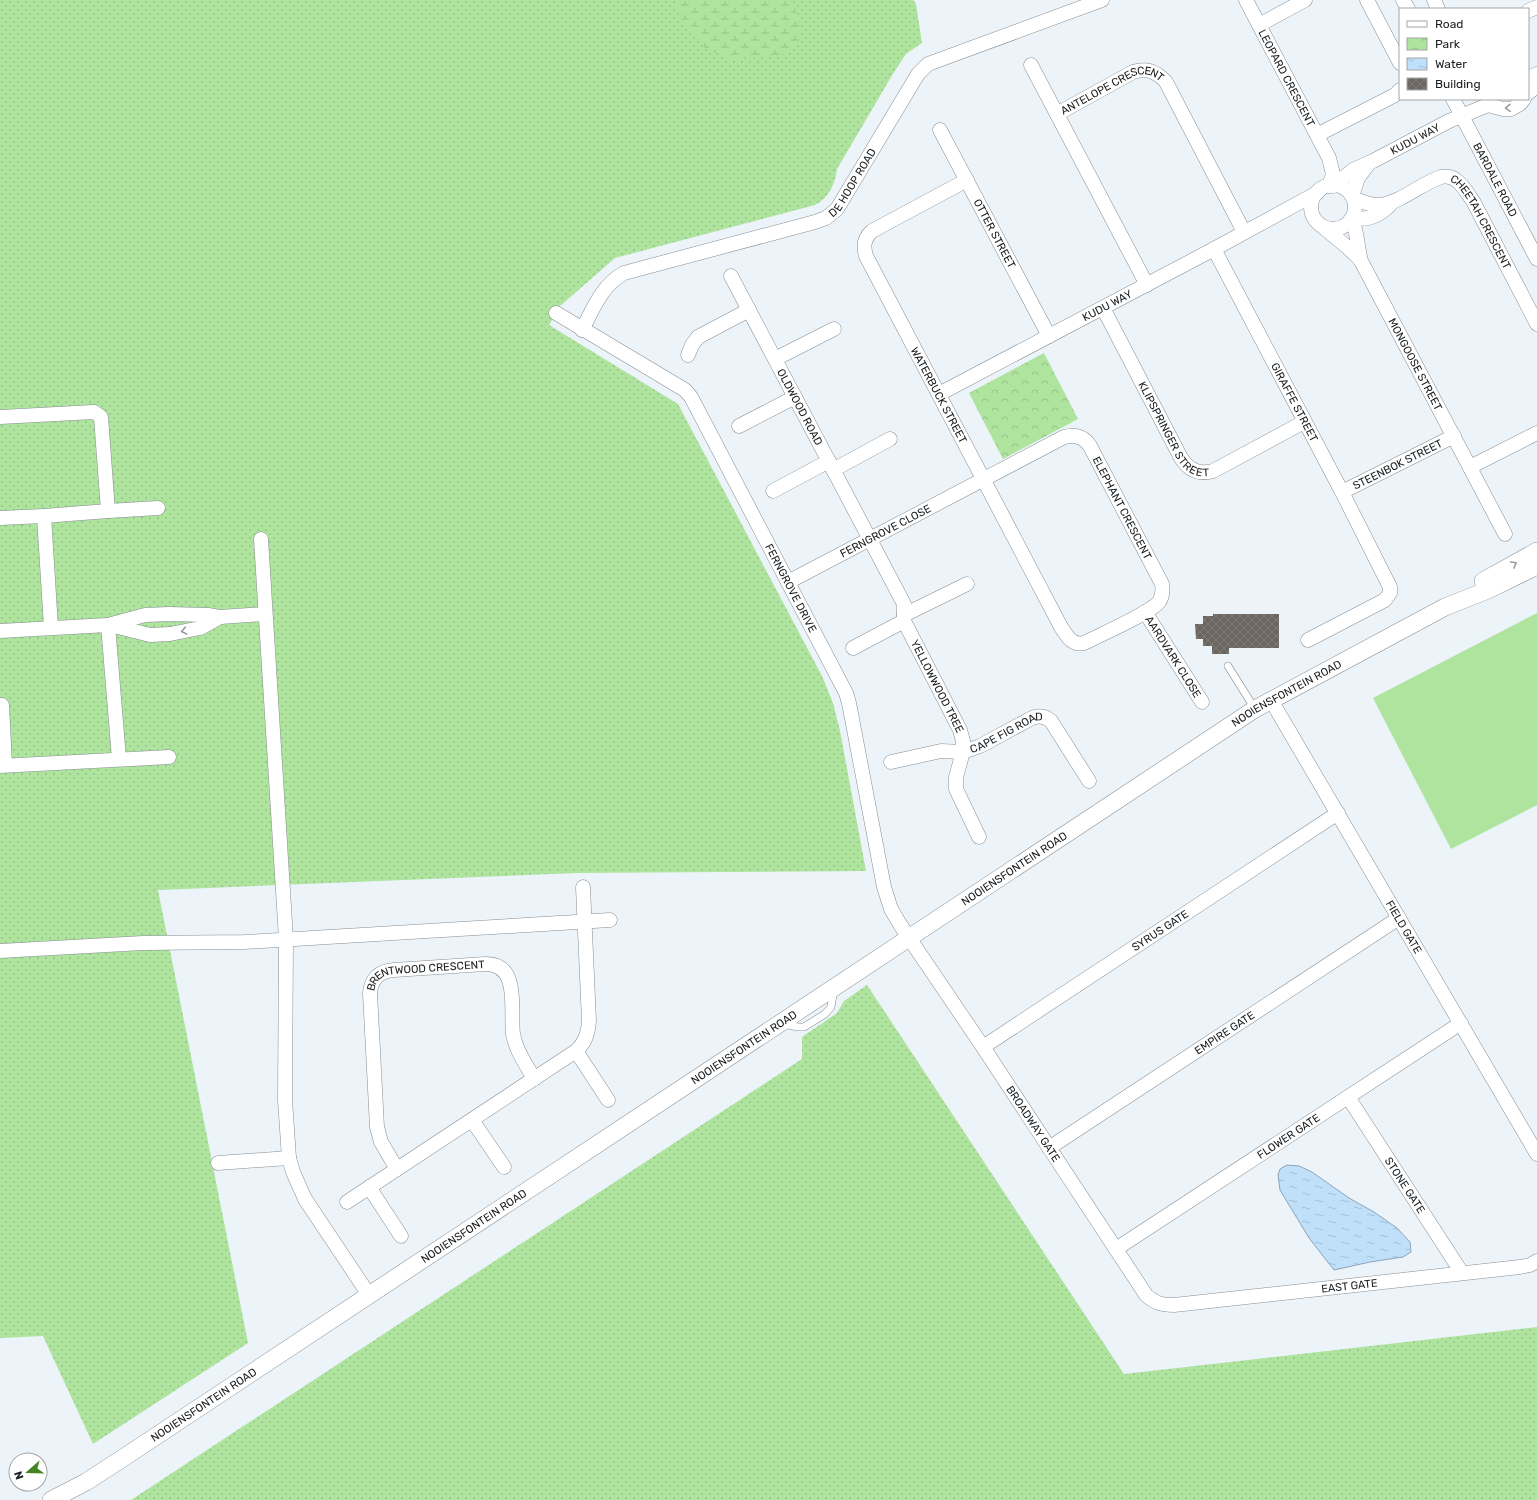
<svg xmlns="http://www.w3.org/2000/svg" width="1537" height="1500" viewBox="0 0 1537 1500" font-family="Rubik,sans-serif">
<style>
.grass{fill:url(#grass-dots)}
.wetland{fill:url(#wetland-marsh)}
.park{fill:url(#park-crowns)}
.pitch{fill:#aee49e}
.water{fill:url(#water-ripples);stroke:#8ea5b8}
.building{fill:url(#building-cross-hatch)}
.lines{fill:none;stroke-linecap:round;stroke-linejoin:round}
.service-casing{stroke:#878e93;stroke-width:8}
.minor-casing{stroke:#878e93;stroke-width:15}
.tertiary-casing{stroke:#878e93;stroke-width:18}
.service{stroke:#fff;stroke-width:7}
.minor{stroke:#fff;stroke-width:14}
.tertiary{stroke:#fff;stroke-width:17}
.oneway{stroke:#989a9b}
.labels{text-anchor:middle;stroke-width:4;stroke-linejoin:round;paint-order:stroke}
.street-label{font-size:11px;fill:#1b1e20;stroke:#fff}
</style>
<defs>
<pattern id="grass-dots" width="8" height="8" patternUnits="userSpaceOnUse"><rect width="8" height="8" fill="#aee49e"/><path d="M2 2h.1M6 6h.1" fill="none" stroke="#95c388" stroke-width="1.8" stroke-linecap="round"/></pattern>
<pattern id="wetland-marsh" width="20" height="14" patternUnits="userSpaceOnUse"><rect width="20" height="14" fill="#aee49e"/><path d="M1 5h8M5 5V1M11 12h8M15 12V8" fill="none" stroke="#95c388"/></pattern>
<pattern id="park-crowns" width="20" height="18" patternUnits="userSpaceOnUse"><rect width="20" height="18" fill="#aee49e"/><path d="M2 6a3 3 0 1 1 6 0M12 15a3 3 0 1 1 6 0" fill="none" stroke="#95c388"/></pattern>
<pattern id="water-ripples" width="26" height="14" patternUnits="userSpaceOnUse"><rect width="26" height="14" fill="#c0dff9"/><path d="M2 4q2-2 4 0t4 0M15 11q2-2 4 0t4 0" fill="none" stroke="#a4bfd5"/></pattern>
<pattern id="building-cross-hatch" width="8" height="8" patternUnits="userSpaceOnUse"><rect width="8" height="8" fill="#6b6660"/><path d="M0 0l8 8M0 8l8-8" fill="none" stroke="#7f7c77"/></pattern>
</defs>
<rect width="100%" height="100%" fill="#ecf3f9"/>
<!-- grass -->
<path class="grass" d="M0,0H913L916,4L922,43L906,54L894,72L837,169C835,184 829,198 815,205L615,258L560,306L549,325L678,404L822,676L833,703L840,731L866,871L575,873L158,890L248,1343L93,1444L43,1336L0,1338Z
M867,985L1124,1374L1537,1327V1500H131L802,1059V1037L837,1013L844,1001Z"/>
<!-- wetland -->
<path class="wetland" d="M676,0H793L802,38L781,55L770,57L729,60L705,48L680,17Z"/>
<!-- park -->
<path class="park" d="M1044,353L1078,419L1003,459L969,393Z"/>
<!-- pitch -->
<path class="pitch" d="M1537,613V805L1451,849L1373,698Z"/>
<!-- water -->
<path class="water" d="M1287,1165L1299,1166L1312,1172L1349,1198L1374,1212L1397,1228L1410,1242L1411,1252L1403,1257L1370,1262L1334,1270L1309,1238L1280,1190L1278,1175L1280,1169Z"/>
<!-- building -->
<path class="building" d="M1213,614H1279V648H1229V654H1212V646H1203V639H1196L1195,624H1203V616H1213Z"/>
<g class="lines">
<!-- service casing -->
<g class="service-casing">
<path id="service" d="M1228,666L1255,709
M783,1024L798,1027H804L825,1014L831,1007L834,989"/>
</g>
<!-- minor casing -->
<g class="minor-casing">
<g id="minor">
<path d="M1246,0L1259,25"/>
<path id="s1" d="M1305,0L1259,25L1329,158L1333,174L1329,186"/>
<path d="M1367,0L1400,63"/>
<path d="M1403,0L1408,9"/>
<path d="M1434,0L1438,9"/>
<path d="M1528,11L1537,7"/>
<path d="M1031,65L1147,285"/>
<path d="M1528,78L1537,74"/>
<path d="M1528,93L1537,86"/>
<path id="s2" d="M1453,99L1537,259"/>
<path id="s3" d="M1057,114L1133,72C1147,68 1156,71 1166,82L1244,232"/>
<path id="s4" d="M940,130L1049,336"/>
<path d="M1317,135L1395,95L1400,90"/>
<circle cx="1333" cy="207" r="22"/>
<path id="s5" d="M1333,186L1353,170L1373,161L1449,121L1488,105L1503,109H1511L1520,104L1524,99"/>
<path d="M1352,196L1358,178L1369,163"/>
<path id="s6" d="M1353,198C1361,201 1371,206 1380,205C1402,202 1420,184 1441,177C1446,176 1452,177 1456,180C1463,185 1468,194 1473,201L1537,324"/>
<path d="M1352,218C1367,221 1380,215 1390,205"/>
<path id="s7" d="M1351,219C1358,231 1357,247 1361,261L1505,534"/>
<path d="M1323,227L1346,246L1360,259"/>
<path id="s8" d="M1214,249L1342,492L1390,587V593L1385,600L1308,640"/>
<path id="s9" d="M731,276L904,604V621L960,730L963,741V752L956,777V789L979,837"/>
<path id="s10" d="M1103,308L1181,458C1189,470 1199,475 1213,471L1304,422"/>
<path id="s11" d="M556,313L685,390L691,397L846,693L849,703L884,887L891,909L901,926L983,1047L1146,1295C1155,1303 1161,1305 1174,1305L1520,1267L1530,1265L1537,1261"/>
<path id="s12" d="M582,330C593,309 602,285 624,273L815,222L826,218L837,209L918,74L928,64L1102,0"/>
<path d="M688,355L692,345L698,337L749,310"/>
<path d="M775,359L834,329"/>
<path id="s13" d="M939,394L1214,249L1317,193"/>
<path d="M0,417L94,412L101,417L108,511L44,516L51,627"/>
<path d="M739,426L795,397"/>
<path d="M1470,467L1537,433"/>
<path d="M833,470L890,439"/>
<path d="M773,491L829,461"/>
<path id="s14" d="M1342,492L1454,436"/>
<path d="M108,511L158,508"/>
<path d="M0,518L44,516"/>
<path d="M261,539L286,939L285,1100L289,1158L293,1172L305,1199L369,1295"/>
<path id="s15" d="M788,582L1064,437C1075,434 1084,437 1090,446L1162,584C1163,590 1163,596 1159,602C1150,613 1100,635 1084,643C1072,646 1067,636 1061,627C996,503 931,380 866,256C863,246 864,238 872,231L967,180"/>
<path id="s16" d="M1145,612L1202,702"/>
<path d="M904,615L967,584"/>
<path d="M108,625L145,615L169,614L208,615L220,617L265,614"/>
<path d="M110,625L150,635L170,634L200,628L220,617"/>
<path d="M0,631L108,625L119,759"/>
<path d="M853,648L904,621"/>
<path id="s17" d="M1271,700L1537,1154"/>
<path d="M2,705L5,765"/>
<path id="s18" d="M891,762L941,751L963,752L980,746L1032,718C1039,715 1045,716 1051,721L1089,781"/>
<path d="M0,766L169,757"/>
<path d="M0,951L143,943L244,942L610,920"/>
<path id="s19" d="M983,1047L1338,813"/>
<path d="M576,1051L608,1100"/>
<path id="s20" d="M1348,1097L1462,1273"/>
<path d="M472,1120L504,1167"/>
<path id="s21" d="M1049,1148L1399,918"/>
<path d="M218,1163L289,1158"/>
<path id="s22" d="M397,1169L381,1142L377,1127L370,993C371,979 379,971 394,970L485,964C521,963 510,1011 513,1034C516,1051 526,1064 534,1079"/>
<path d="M369,1187L401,1236"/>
<path d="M347,1202L576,1051C585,1043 588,1034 589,1021L583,887"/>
<path id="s23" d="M1116,1249L1461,1023"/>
</g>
</g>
<!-- tertiary casing -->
<g class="tertiary-casing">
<g id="tertiary">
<path d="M1483,581L1537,551"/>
<path id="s24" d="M51,1500L86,1482L126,1456L1255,709L1445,607L1488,590L1537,566"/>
</g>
</g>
<!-- service -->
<use href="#service" class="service"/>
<!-- minor -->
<use href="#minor" class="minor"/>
<!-- tertiary -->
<use href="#tertiary" class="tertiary"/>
</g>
<!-- one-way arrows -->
<defs><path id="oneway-chevron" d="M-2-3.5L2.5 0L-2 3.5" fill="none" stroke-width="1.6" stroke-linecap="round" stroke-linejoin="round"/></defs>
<g class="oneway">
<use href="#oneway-chevron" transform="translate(1508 108) rotate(177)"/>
<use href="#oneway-chevron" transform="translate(1514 564) rotate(-30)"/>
<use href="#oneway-chevron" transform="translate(184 631) rotate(169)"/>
</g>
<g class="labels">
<!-- street labels -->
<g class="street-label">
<text dy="4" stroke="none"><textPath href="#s1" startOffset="112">LEOPARD CRESCENT</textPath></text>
<text dy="4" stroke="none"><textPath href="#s3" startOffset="62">ANTELOPE CRESCENT</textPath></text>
<text dy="4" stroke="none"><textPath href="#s5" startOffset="95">KUDU WAY</textPath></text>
<text dy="4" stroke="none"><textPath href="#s2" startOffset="91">BARDALE ROAD</textPath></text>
<text dy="4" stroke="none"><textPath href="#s12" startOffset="326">DE HOOP ROAD</textPath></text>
<text dy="4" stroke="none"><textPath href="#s6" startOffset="160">CHEETAH CRESCENT</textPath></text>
<text dy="4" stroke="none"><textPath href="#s4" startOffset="117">OTTER STREET</textPath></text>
<text dy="4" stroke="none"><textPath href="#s13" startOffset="190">KUDU WAY</textPath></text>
<text dy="4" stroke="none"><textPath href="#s7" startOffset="160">MONGOOSE STREET</textPath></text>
<text transform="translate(939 395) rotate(62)" y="4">WATERBUCK STREET</text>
<text dy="4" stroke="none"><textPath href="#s8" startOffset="173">GIRAFFE STREET</textPath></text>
<text dy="4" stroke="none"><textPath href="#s9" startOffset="148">OLDWOOD ROAD</textPath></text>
<text dy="4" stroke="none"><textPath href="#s10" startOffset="143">KLIPSPRINGER STREET</textPath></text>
<text dy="4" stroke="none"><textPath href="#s14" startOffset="62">STEENBOK STREET</textPath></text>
<text dy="4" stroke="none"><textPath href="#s15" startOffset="411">ELEPHANT CRESCENT</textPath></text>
<text dy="4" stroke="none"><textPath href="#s15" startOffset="110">FERNGROVE CLOSE</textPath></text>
<text dy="4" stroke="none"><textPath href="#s11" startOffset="375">FERNGROVE DRIVE</textPath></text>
<text dy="4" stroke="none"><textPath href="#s16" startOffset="53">AARDVARK CLOSE</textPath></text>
<text dy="4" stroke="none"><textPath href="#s9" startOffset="461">YELLOWWOOD TREE</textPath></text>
<text dy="4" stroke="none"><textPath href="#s24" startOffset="1476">NOOIENSFONTEIN ROAD</textPath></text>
<text dy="4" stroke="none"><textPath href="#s18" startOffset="121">CAPE FIG ROAD</textPath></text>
<text dy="4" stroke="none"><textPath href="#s24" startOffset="1152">NOOIENSFONTEIN ROAD</textPath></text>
<text dy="4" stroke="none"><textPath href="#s17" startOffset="263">FIELD GATE</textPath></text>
<text dy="4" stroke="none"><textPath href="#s19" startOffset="212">SYRUS GATE</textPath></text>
<text dy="4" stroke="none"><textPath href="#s22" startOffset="246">BRENTWOOD CRESCENT</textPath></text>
<text dy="4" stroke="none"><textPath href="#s21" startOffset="210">EMPIRE GATE</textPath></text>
<text dy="4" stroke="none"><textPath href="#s24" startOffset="828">NOOIENSFONTEIN ROAD</textPath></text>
<text dy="4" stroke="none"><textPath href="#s11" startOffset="972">BROADWAY GATE</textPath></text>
<text dy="4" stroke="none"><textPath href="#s23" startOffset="206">FLOWER GATE</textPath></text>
<text dy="4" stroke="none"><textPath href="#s20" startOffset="105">STONE GATE</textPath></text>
<text dy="4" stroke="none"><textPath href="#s24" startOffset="504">NOOIENSFONTEIN ROAD</textPath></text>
<text dy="4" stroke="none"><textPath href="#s11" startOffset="1384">EAST GATE</textPath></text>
<text dy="4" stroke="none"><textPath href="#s24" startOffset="180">NOOIENSFONTEIN ROAD</textPath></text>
</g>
</g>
<!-- legend -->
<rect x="1399" y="8" width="130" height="92" fill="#ffffff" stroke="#a4a5a6"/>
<rect x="1407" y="21" width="20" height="6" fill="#ffffff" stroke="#a4a5a6"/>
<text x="1435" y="28" font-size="12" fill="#1b1e20">Road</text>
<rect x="1407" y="38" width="20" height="12" fill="url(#park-crowns)" stroke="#a4a5a6"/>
<text x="1435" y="48" font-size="12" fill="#1b1e20">Park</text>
<rect x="1407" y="58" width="20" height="12" fill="url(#water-ripples)" stroke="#a4a5a6"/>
<text x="1435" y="68" font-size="12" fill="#1b1e20">Water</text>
<rect x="1407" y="78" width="20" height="12" fill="url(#building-cross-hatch)" stroke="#a4a5a6"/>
<text x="1435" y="88" font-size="12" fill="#1b1e20">Building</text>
<!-- north arrow -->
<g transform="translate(28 1472) rotate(250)"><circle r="19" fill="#ffffff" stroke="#a4a5a6"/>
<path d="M0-3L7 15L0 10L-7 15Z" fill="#468322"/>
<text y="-6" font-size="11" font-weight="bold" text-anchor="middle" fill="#1b1e20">N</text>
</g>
</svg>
